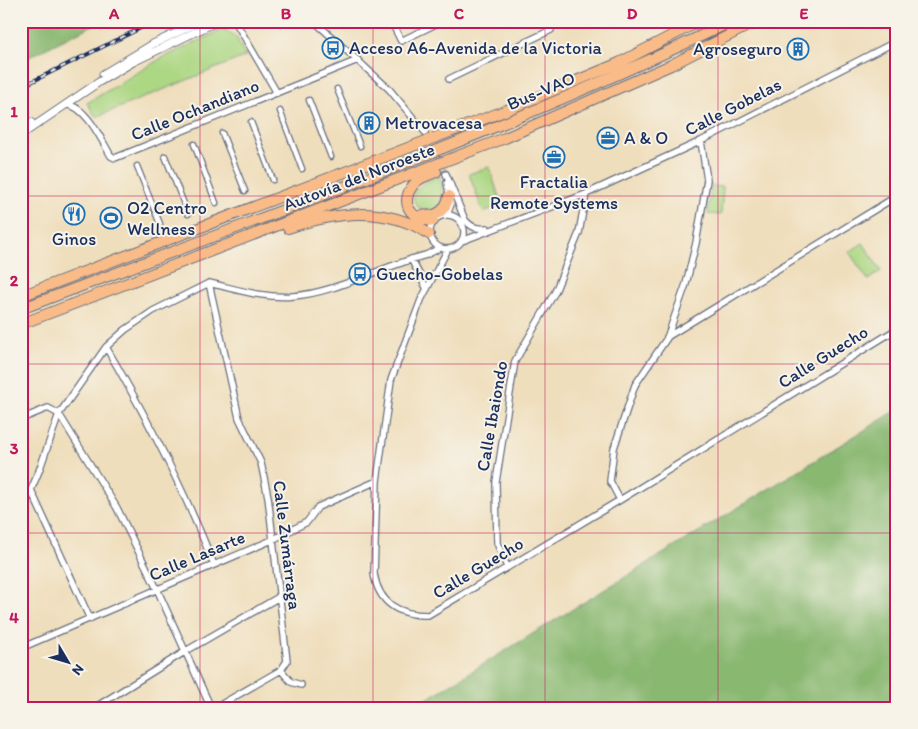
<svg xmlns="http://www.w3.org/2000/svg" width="918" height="729" viewBox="0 0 918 729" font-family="Itim,sans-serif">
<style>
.green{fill:#acd783;stroke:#648370}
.forest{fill:#89b871;stroke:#527468}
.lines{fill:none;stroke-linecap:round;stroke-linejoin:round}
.minor-tunnel{stroke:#c5bba9;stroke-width:5.5;stroke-dasharray:5.5 3;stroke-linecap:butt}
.pedestrian-casing{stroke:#656c7f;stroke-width:7}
.minor-casing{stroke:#656c7f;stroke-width:8}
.tertiary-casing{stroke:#656c7f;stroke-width:9}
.motorway-casing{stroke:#656c7f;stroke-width:12}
.pedestrian{stroke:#fff;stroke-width:4.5}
.minor{stroke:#fff;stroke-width:5.5}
.tertiary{stroke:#fff;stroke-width:7}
.motorway{stroke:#f9bc89;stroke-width:10}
.rail-casing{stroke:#1b2f5e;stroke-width:4}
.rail{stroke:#f7f3e8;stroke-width:2;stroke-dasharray:5.5;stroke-linecap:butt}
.grid{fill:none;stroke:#c2185b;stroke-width:1;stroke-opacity:0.55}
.labels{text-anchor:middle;stroke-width:4;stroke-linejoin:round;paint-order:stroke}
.poi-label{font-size:18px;fill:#1b2f5e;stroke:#f7f3e8;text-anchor:start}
.street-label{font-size:18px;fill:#1b2f5e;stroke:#f7f3e8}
.neatline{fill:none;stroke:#c2185b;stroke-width:2}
.grid-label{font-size:16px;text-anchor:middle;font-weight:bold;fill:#c2185b}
</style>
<rect width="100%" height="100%" fill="#f7f3e8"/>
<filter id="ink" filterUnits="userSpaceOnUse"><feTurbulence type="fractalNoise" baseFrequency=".02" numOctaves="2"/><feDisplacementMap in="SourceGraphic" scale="10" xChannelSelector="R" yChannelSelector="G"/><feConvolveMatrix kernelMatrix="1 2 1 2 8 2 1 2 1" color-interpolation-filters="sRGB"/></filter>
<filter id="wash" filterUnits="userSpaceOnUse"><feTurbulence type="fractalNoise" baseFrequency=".0096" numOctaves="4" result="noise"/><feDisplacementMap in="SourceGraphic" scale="20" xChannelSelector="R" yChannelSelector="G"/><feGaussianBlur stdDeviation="1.12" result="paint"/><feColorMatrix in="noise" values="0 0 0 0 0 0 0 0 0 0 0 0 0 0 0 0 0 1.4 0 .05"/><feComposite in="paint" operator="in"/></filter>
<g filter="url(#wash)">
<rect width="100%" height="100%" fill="#efdebc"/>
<!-- green -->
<path class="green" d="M224,29L236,37L246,56L96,117L87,103L160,59Z
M489,167L502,205L483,212L469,174Z
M440,176C442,189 447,203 433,210L419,208C403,191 426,181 440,176Z
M711,186L723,187L721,215L708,214Z
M863,243L881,271L868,280L849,252Z"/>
<!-- forest -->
<path class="forest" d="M21,21H101L21,61Z
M897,410V708H412Z"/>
</g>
<g filter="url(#ink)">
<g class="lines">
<!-- minor-tunnel -->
<path class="minor-tunnel" d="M429,138L446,174"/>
<!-- pedestrian casing -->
<g class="pedestrian-casing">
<path id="pedestrian" d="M337,89L360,146
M309,100L331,157
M280,111L302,169
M251,122L273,180
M222,133L245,191
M194,144L216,203
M165,156L188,214
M137,166L160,224"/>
</g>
<!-- minor casing -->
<g class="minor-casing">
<path id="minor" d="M235,21L277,93
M314,21L389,89L425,132
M391,21L401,41L442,21
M449,79L551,30L549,21
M66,105C85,104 102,141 111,156L115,158L358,60
M446,174L465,220C472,228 477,229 487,228
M430 232a17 17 0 1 1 34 0a17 17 0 1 1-34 0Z
M447,215L451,204L447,183
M462,241L586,194L701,141L897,41
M448,249L421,300L391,380L377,481L374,574C379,604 399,615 428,615L620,500L897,329
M411,259L427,289
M209,283L239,418L261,463L268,497L287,661L281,670L215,708
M209,283C236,289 265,299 293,296C335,293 383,266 426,255L440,248
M667,337L897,196
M106,347C148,419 183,487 214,565
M21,419L48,408L59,414L117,508L157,589L211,708
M21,494L31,490L90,619
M620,500L610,481L614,448L635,385L667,338L686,284L696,243L707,180L701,141
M21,514L39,471L59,414L106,347L125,330L153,311L209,283
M507,567L497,543L496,482L515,361L555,292L579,233L586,194
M21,648L272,540L307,522L318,507L377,481
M281,670L291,682L301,685
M94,708L186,651L279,597"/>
</g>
<!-- tertiary casing -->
<g class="tertiary-casing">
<path id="tertiary" d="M103,74L153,44L201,21
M21,129L31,122
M21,135L99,82L133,62L218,21"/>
</g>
<!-- motorway casing -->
<g class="motorway-casing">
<path id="motorway" d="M422,215C437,218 446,210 449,196
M433,221C410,220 398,202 415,183C420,177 429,175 436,172
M288,228C336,212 385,205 429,234
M21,296L507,110L619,63L700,21
M21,309C260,218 503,133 732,21
M21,324L505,138L671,65L757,21"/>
</g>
<!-- pedestrian -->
<use href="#pedestrian" class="pedestrian"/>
<!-- minor -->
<use href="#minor" class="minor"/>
<!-- tertiary -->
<use href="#tertiary" class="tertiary"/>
<!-- motorway -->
<use href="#motorway" class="motorway"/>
<!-- rail casing -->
<g class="rail-casing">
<path id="rail" d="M21,87L155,21"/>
</g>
<!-- rail -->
<use href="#rail" class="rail"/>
</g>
</g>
<!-- grid -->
<path class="grid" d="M200,21V708M373,21V708M545,21V708M718,21V708M21,196H897M21,364H897M21,533H897"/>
<!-- icons -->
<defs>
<g id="bus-ring" transform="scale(1.125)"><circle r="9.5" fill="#f7f3e8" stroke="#1f6fb2" stroke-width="1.5"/><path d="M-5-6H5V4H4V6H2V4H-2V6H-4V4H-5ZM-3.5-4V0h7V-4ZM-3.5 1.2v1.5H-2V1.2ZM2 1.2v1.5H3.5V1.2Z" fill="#1f6fb2"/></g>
<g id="building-ring" transform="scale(1.125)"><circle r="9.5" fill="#f7f3e8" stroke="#1f6fb2" stroke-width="1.5"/><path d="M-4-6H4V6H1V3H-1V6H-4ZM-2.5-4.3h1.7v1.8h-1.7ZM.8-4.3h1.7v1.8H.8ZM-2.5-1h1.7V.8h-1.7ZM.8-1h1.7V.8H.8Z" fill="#1f6fb2"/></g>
<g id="office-ring" transform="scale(1.125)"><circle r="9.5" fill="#f7f3e8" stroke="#1f6fb2" stroke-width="1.5"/><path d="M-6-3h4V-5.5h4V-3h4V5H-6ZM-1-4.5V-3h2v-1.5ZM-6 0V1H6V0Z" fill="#1f6fb2"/></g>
<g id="restaurant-ring" transform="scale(1.125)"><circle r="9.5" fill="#f7f3e8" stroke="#1f6fb2" stroke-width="1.5"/><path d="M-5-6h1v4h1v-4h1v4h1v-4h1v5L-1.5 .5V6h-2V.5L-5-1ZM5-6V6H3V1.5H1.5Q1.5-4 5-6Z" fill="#1f6fb2"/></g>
<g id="stadium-ring" transform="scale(1.125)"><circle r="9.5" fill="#f7f3e8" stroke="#1f6fb2" stroke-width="1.5"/><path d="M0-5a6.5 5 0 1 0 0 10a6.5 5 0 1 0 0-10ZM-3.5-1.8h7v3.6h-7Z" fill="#1f6fb2"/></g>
</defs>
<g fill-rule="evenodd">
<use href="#bus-ring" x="333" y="48"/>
<use href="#building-ring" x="798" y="49"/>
<use href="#building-ring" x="369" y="123"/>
<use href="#office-ring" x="608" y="138"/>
<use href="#office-ring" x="554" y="157"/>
<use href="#restaurant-ring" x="74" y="214"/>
<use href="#stadium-ring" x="111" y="218"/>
<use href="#bus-ring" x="360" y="274"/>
</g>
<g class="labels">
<!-- poi labels -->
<g class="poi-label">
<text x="349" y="54">Acceso A6-Avenida de la Victoria</text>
<text x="782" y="55" text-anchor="end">Agroseguro</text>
<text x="385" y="129">Metrovacesa</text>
<text x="624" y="144">A &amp; O</text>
<text x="554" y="188" text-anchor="middle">Fractalia<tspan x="554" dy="21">Remote Systems</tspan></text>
<text x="127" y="214">O2 Centro<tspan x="127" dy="21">Wellness</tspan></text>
<text x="74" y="245" text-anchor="middle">Ginos</text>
<text x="376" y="280">Guecho-Gobelas</text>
</g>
<!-- street labels -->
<g class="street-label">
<text transform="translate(541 91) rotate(-23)" y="6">Bus-VAO</text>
<text transform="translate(733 107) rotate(-27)" y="6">Calle Gobelas</text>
<text transform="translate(195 110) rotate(-22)" y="6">Calle Ochandiano</text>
<text transform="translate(359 177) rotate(-21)" y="6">Autovía del Noroeste</text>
<text transform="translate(823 357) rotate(-32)" y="6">Calle Guecho</text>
<text transform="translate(492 416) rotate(-80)" y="6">Calle Ibaiondo</text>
<text transform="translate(287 545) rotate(83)" y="6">Calle Zumárraga</text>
<text transform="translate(197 556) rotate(-23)" y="6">Calle Lasarte</text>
<text transform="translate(478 568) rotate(-31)" y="6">Calle Guecho</text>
</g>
</g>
<!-- margin -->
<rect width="918" height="729" fill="none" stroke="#f7f3e8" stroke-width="55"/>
<!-- north arrow -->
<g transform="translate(68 662) rotate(128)" stroke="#f7f3e8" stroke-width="4" paint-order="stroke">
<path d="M0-4L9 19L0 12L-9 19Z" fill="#1b2f5e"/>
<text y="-8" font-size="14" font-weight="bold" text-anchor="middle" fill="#1b2f5e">N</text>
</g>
<rect x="28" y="28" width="862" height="674" class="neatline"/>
<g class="grid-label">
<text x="114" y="19">A</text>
<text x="286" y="19">B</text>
<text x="459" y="19">C</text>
<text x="632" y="19">D</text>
<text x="804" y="19">E</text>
<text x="14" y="117">1</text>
<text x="14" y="286">2</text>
<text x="14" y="454">3</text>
<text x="14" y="623">4</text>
</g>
</svg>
